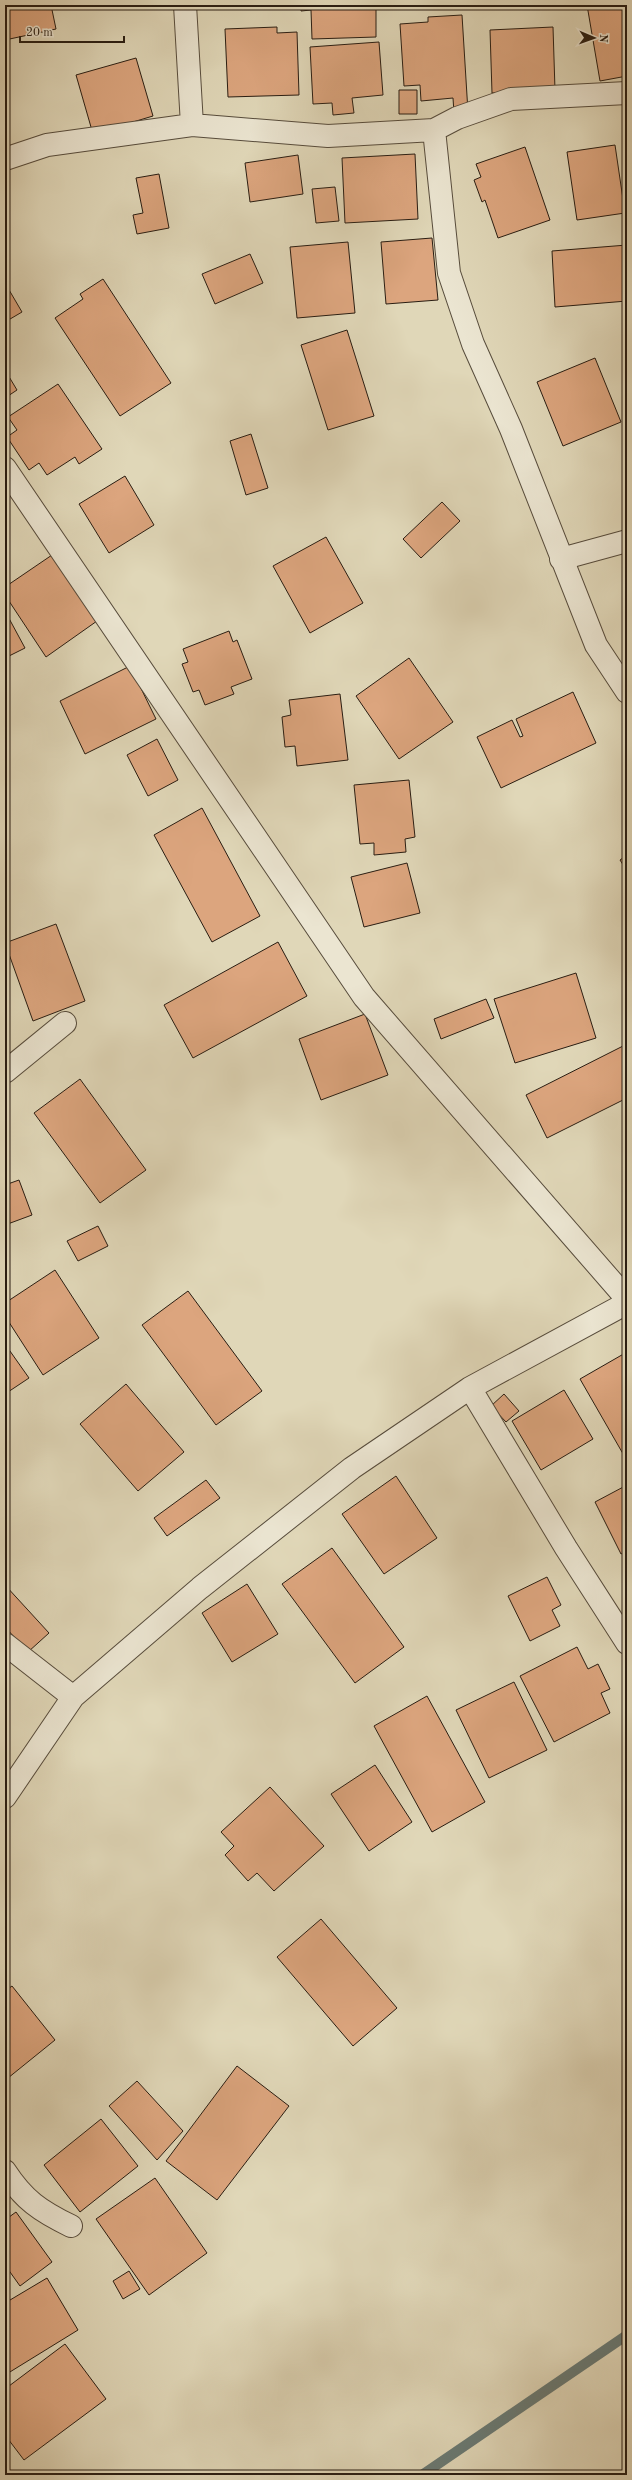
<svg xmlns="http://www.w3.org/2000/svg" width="632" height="2480" viewBox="0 0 632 2480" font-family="'Old Standard TT',serif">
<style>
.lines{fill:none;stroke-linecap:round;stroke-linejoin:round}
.stream{stroke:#6a7a74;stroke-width:10}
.building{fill:#dca57e;stroke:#291d12}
.minor-casing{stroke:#574c3c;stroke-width:24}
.minor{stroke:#ebe5d1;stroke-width:22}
</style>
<rect width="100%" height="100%" fill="#e0d7b8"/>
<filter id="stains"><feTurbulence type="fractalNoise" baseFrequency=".005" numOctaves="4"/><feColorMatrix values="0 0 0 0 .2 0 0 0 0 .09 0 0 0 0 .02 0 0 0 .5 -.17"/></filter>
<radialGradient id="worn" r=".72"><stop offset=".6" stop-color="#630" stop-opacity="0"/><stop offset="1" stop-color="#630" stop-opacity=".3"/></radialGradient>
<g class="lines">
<!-- stream -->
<path class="stream" d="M422,2475L627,2335"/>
</g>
<!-- building -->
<path class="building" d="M5,5H51L56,29L5,40Z
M301,5H376V37L312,39L311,10L301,11Z
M587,5H627V76L600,81Z
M462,15L468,112L454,113L453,98L421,101L420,85L404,86L400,24L428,22V17Z
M277,27V33L297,32L299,95L228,97L225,29Z
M553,27L555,90L492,93L490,30Z
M379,42L383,95L352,98L354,113L333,115L332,103L313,104L310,47Z
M136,58L153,116L93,134L76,75Z
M399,90H417V114H399Z
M615,145L625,213L577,220L567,152Z
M525,147L550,220L498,238L485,200L482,202L474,180L481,177L476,164Z
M415,154L418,219L345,223L342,158Z
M298,155L303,194L250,202L245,163Z
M159,174L169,228L137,234L133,215L143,213L136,178Z
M335,187L339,221L316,223L312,189Z
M432,238L438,300L386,304L381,242Z
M348,242L355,313L297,318L290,247Z
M627,245V301L555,307L552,251Z
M250,254L263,283L215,304L202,274Z
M103,279L171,383L120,416L55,318L83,299L80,294Z
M5,283L22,312L5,322Z
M347,330L374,416L328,430L301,345Z
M595,358L621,422L563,446L537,382Z
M5,370L17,390L5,398Z
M58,384L102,449L79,464L75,457L47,475L39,463L29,470L7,437L17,430L8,417Z
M251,434L268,488L246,495L230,441Z
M125,476L154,525L109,553L79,504Z
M442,502L460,521L421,558L403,539Z
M326,537L363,603L310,633L273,566Z
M52,555L97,621L46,657L5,595V587Z
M5,611L25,648L5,658Z
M229,631L233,642L237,640L252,679L231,687L234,694L205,705L199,690L193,692L182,664L188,662L183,649Z
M409,658L453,722L399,759L356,696Z
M130,666L156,719L85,754L60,701Z
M573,692L596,743L501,788L477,737L512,720L520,737L523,736L516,719Z
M340,694L348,760L297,766L295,746L285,747L282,717L291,715L289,700Z
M157,739L178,780L148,796L127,755Z
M409,780L415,837L405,839L406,852L374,855V843L360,844L354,785Z
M202,808L260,916L212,942L154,835Z
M627,855V871L620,860Z
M407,863L420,913L364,927L351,877Z
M56,924L85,1001L33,1021L5,943Z
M278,942L307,996L193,1058L164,1005Z
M576,973L596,1038L515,1063L494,999Z
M486,999L494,1018L441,1039L434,1019Z
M365,1014L388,1075L321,1100L299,1039Z
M627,1044V1098L547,1138L526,1095Z
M80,1079L146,1170L100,1203L34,1113Z
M19,1180L32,1215L5,1225V1185Z
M98,1226L108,1246L78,1261L67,1241Z
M55,1270L99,1338L43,1375L5,1316V1303Z
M188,1291L262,1391L216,1425L142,1325Z
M5,1344L29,1378L5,1394Z
M627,1352V1459H626L580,1379Z
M126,1384L184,1452L138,1491L80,1424Z
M564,1390L593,1439L541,1470L512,1421Z
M504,1394L519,1411L506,1422L491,1406Z
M396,1476L437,1538L384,1574L342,1514Z
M206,1480L220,1498L167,1536L154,1518Z
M627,1485V1551L621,1554L595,1502Z
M332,1548L404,1647L355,1683L282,1584Z
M547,1577L561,1605L552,1610L560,1626L530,1641L508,1596Z
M247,1584L278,1634L232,1662L202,1613Z
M5,1585L49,1633L28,1652L5,1627Z
M577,1647L588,1669L598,1664L610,1689L601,1693L610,1713L554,1742L520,1676Z
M514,1682L547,1750L489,1778L456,1710Z
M427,1696L485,1802L432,1832L374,1726Z
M375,1765L412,1822L369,1851L331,1794Z
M270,1787L324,1846L274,1891L257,1873L248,1881L225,1855L234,1846L221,1832Z
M321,1919L397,2008L353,2046L277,1957Z
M12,1986L55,2040L8,2078L5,2075V1991Z
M237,2066L289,2106L217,2200L166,2161Z
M137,2081L183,2131L157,2160L109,2106Z
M101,2119L138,2166L80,2212L44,2165Z
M155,2178L207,2253L149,2295L96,2219Z
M16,2212L52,2262L20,2286L5,2265V2220Z
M129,2271L140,2289L123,2299L113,2281Z
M47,2278L78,2330L5,2375V2303Z
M65,2344L106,2399L24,2460L5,2435V2389Z"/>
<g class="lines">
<!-- minor casing -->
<g class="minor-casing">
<path id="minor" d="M185,5L192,125
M434,130L449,273L473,344L511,429L596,645L627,692
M5,159L47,145L192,125L328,136L434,130L457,118L511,99L627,93
M5,468L364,997L627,1299
M561,559L627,541
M5,1072L65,1023
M470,1388L566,1548L627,1643
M5,1644L73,1697
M5,1797L73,1697L200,1588L352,1468L470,1388L627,1303
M5,2171C24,2200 40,2211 71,2226"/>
</g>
<!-- minor -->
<use href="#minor" class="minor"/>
</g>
<!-- margin -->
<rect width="632" height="2480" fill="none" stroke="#e0d7b8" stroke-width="20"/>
<rect x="6" y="6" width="620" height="2468" fill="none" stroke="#291d12" stroke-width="2"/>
<rect x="10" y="10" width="612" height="2460" fill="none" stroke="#291d12"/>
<!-- north arrow -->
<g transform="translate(594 38) rotate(92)" stroke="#ebe5d1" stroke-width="3" paint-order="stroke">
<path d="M0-3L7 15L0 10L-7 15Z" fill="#291d12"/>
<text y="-6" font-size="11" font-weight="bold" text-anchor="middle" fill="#291d12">N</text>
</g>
<!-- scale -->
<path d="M20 36v6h104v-6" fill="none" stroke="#291d12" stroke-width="2"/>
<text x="26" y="36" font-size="12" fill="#291d12" stroke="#ebe5d1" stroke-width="3" paint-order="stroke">20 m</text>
<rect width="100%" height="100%" filter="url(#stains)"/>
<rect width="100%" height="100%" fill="url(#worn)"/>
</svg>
